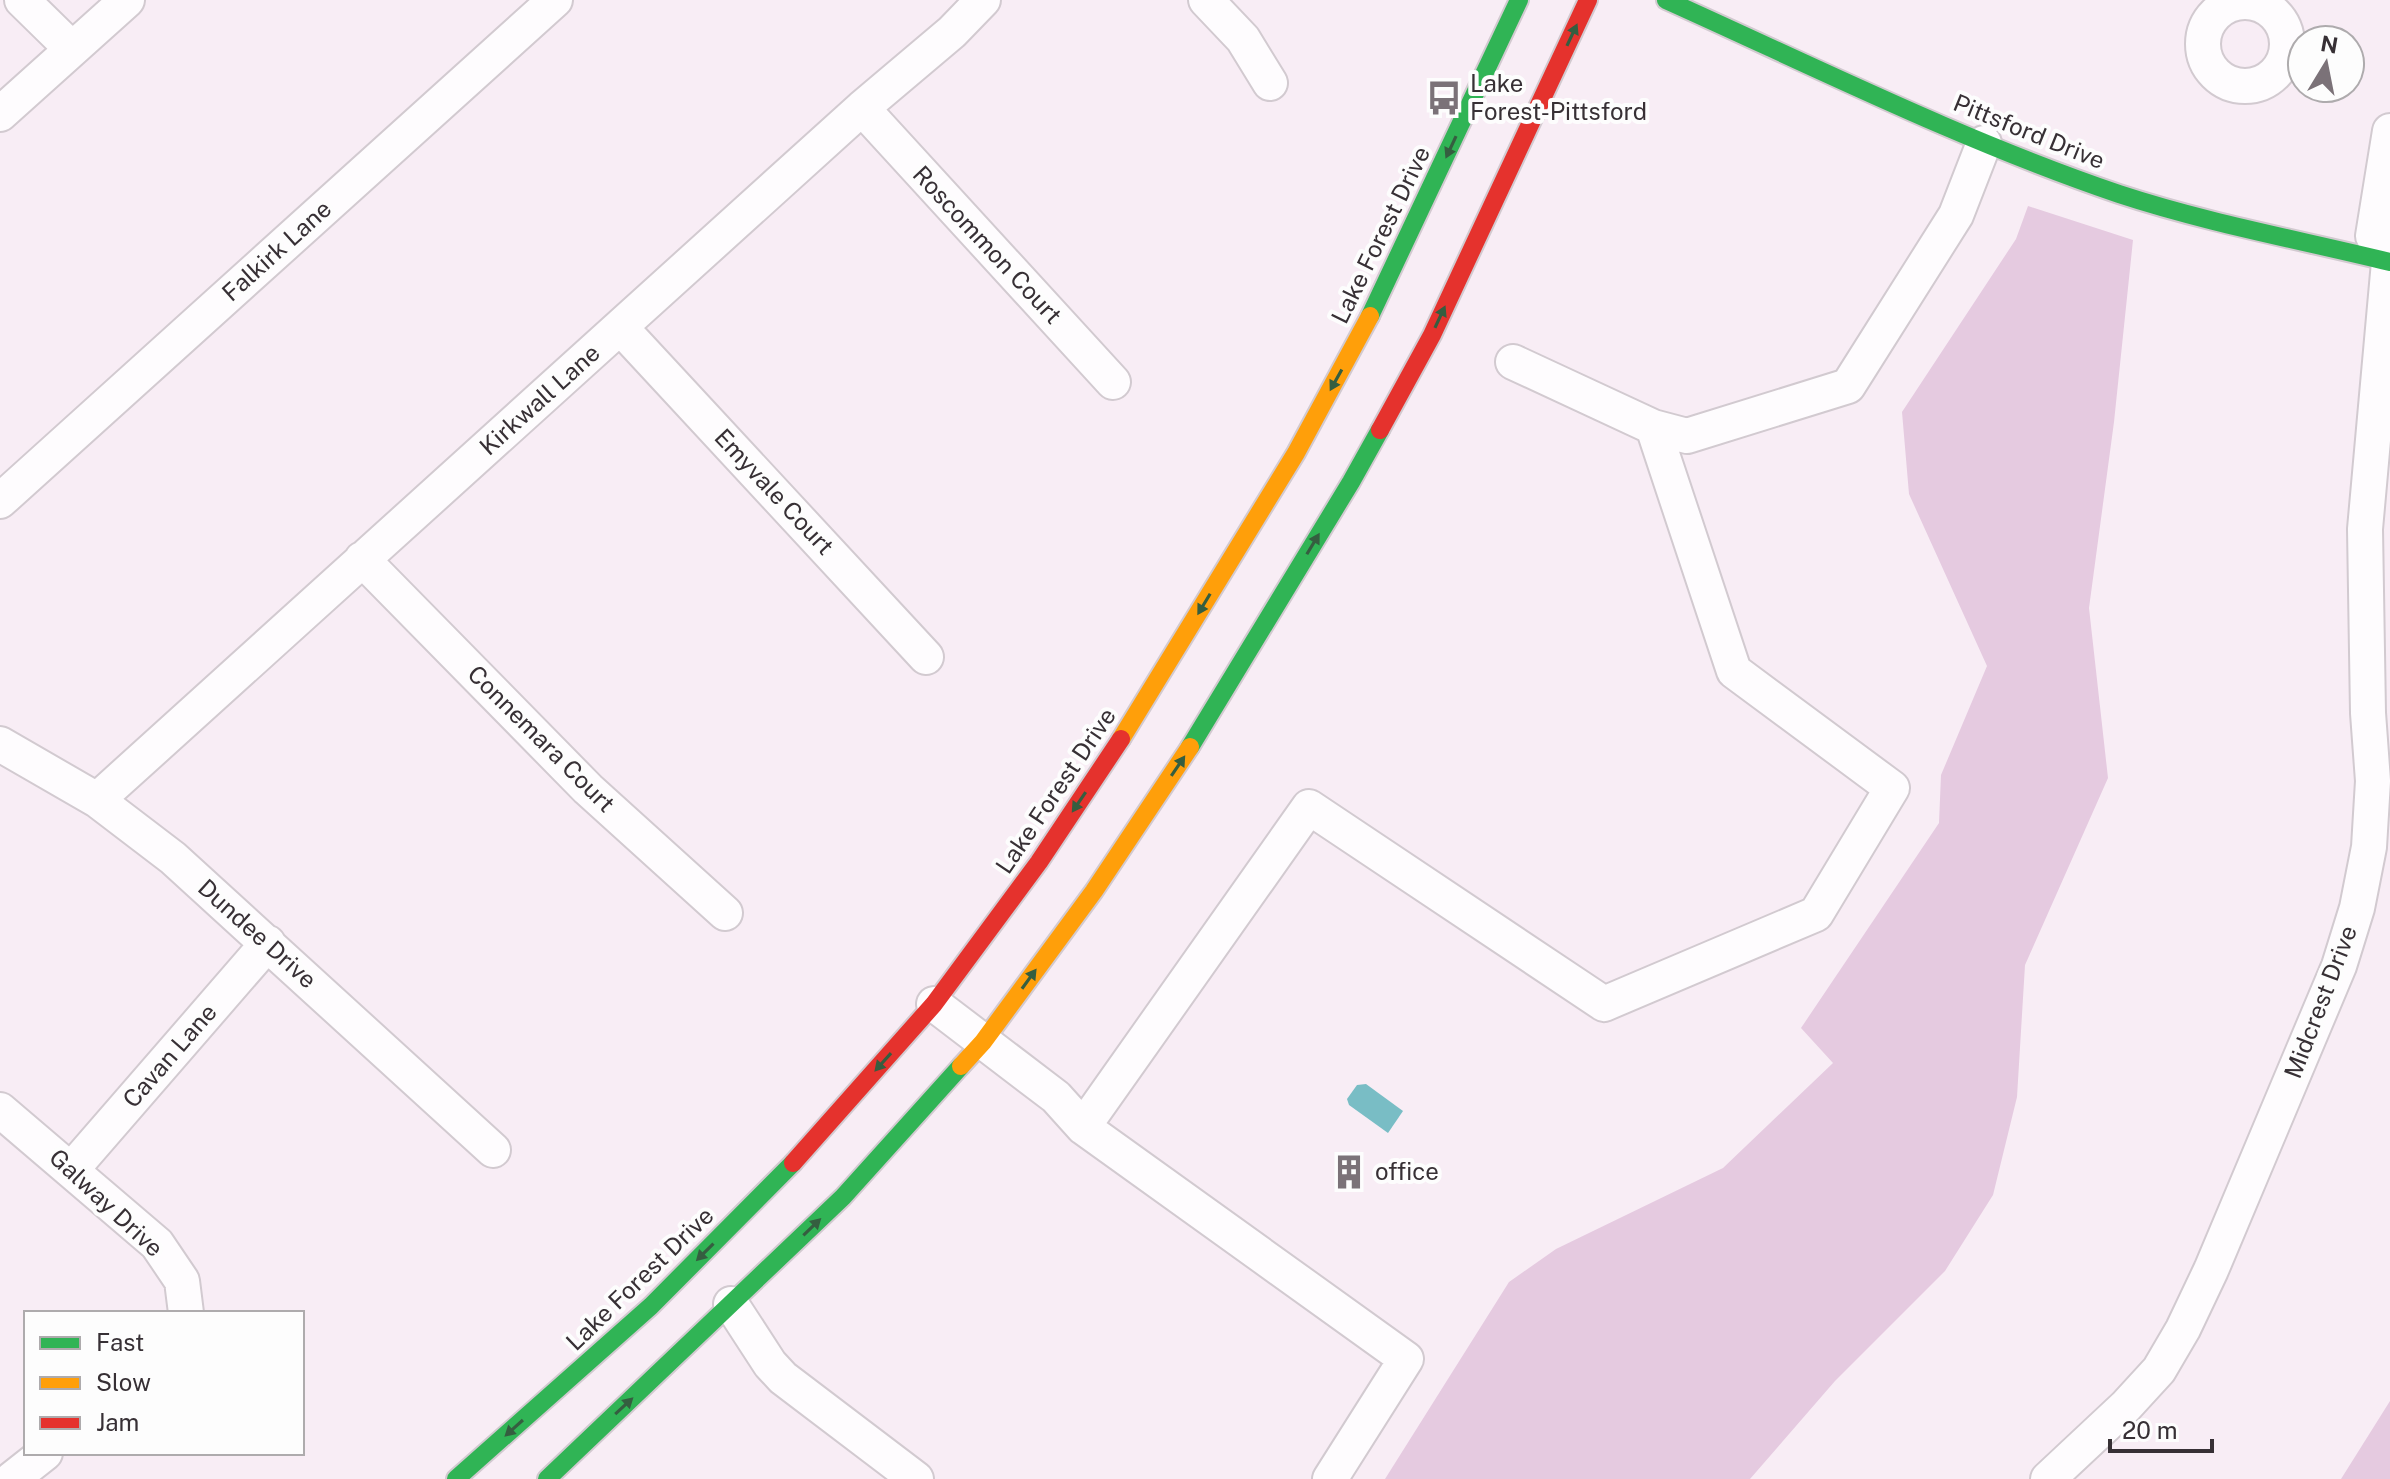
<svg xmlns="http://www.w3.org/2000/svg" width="2390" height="1479" viewBox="0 0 2390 1479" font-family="'Public Sans',sans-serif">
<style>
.green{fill:#e5cae0}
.water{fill:#79bdc5}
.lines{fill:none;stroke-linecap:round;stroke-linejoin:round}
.street-casing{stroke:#d2cad0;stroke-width:38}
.fast-casing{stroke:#d2cad0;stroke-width:22}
.slow-casing{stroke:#d2cad0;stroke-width:22}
.jam-casing{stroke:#d2cad0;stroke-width:22}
.street{stroke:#fefcfe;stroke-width:34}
.fast{stroke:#30b455;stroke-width:18}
.slow{stroke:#ff9f0a;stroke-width:18}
.jam{stroke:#e5322d;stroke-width:18}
.oneway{fill:#355e40}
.labels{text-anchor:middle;stroke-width:8;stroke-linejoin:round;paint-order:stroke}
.poi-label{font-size:24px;fill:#373035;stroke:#fdfdfd;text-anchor:start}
.street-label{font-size:24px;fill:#373035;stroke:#fdfdfd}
</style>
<rect width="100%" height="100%" fill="#f8edf5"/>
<!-- green -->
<path class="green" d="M2028,206L2133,240L2114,422L2089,608L2108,778L2025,965L2017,1097L1993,1195L1945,1271L1835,1381L1750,1479H1385L1509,1282L1556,1249L1723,1168L1833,1063L1801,1028L1939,823L1941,775L1987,666L1909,494L1902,412L2016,239Z
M2390,1401V1479H2341Z"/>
<!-- water -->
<path class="water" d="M1366,1084L1403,1111L1388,1133L1349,1105L1347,1099L1357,1085Z"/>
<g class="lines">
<!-- street casing -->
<g class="street-casing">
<path id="street" d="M22,0L72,49
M1206,0L1243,39L1270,83
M2203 44a42 42 0 1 1 84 0a42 42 0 1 1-84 0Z
M862,108L1113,382
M0,114L127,0
M2389,262L2373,236L2390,131
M621,328L926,657
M1513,362L1653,427
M0,501L555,0
M362,559L588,789L725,913
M0,744L97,800L173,858L493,1150
M97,800L862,108L952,32L983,0
M934,1004L1056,1097L1083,1127L1406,1359L1330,1479
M0,1110L157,1244L182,1281L186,1313
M1083,1127L1309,807L1604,1004L1816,914L1892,788L1734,671L1653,427L1687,436L1848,386L1956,215L1984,143
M72,1169L268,943
M731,1304L770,1364L783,1378L916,1479
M12,1479L45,1453
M2048,1479L2126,1406L2159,1370L2183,1329L2211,1270L2339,966L2357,908L2369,847L2373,781L2368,713L2365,529L2389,262"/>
</g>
<!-- fast casing -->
<g class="fast-casing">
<path id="fast" d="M1666,0C1815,67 1963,141 2119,194C2207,223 2300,240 2390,262
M1370,316L1519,0
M1190,747L1351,482L1380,430
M456,1479L651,1306L793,1163
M547,1479L843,1197L961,1066"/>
</g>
<!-- slow casing -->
<g class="slow-casing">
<path id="slow" d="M1121,739L1296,453L1370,316
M961,1066L983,1042L1094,891L1190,747"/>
</g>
<!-- jam casing -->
<g class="jam-casing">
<path id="jam" d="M1380,430L1432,335L1588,0
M793,1163L934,1004L1039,862L1121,739"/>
</g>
<!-- street -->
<use href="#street" class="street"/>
<!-- fast -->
<use href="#fast" class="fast"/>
<!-- slow -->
<use href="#slow" class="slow"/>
<!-- jam -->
<use href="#jam" class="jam"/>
</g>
<!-- one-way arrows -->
<defs><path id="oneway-solid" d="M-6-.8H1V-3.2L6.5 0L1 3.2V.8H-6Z" transform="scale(2)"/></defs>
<g class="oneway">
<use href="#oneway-solid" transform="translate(1572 35) rotate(-65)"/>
<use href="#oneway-solid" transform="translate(1451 147) rotate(115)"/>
<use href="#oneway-solid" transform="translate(1440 317) rotate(-65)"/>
<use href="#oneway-solid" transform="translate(1336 380) rotate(119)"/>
<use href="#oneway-solid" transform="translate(1313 544) rotate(-59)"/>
<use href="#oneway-solid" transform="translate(1204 604) rotate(121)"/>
<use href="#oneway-solid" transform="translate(1178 766) rotate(-56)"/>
<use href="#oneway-solid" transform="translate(1079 802) rotate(124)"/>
<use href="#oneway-solid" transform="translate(1029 979) rotate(-54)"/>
<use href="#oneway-solid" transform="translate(883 1062) rotate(132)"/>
<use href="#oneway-solid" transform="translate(812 1227) rotate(-44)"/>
<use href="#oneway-solid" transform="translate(705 1252) rotate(135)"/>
<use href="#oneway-solid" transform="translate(624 1406) rotate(-43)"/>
<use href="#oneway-solid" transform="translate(514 1428) rotate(138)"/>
</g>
<!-- icons -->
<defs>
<g id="bus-bare" transform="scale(2.76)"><path d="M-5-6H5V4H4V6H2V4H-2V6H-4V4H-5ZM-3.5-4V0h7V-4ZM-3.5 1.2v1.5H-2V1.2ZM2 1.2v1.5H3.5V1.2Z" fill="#7b7278" stroke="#fdfdfd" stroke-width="2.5" paint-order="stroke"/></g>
<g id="building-bare" transform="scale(2.76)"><path d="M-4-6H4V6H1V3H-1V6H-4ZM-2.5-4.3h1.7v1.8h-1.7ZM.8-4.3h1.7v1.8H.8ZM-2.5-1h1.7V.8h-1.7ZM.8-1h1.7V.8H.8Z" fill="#7b7278" stroke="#fdfdfd" stroke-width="2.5" paint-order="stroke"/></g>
</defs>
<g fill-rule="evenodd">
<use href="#bus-bare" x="1444" y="98"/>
<use href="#building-bare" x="1349" y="1172"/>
</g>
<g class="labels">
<!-- poi labels -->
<g class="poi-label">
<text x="1470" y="92">Lake<tspan x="1470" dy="28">Forest-Pittsford</tspan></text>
<text x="1375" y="1180">office</text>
</g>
<!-- street labels -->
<g class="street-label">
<text transform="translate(2029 132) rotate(22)" y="8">Pittsford Drive</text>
<text transform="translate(1381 235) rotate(-64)" y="8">Lake Forest Drive</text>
<text transform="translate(987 245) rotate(47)" y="8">Roscommon Court</text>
<text transform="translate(277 251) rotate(-42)" y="8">Falkirk Lane</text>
<text transform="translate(540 400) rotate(-42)" y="8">Kirkwall Lane</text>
<text transform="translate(774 492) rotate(47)" y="8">Emyvale Court</text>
<text transform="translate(541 739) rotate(45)" y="8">Connemara Court</text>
<text transform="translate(1056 791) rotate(-56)" y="8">Lake Forest Drive</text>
<text transform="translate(257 934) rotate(42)" y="8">Dundee Drive</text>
<text transform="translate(2321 1002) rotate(-69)" y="8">Midcrest Drive</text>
<text transform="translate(170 1056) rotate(-49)" y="8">Cavan Lane</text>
<text transform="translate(106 1203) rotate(43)" y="8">Galway Drive</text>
<text transform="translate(640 1279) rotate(-44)" y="8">Lake Forest Drive</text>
</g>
</g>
<!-- legend -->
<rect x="24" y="1311" width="280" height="144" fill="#fdfdfd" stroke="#aeabad" stroke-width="2"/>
<rect x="40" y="1337" width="40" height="12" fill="#30b455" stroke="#aeabad" stroke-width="2"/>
<text x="96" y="1351" font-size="24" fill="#373035">Fast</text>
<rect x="40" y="1377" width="40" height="12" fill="#ff9f0a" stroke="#aeabad" stroke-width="2"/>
<text x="96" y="1391" font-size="24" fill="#373035">Slow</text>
<rect x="40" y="1417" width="40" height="12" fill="#e5322d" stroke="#aeabad" stroke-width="2"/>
<text x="96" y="1431" font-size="24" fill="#373035">Jam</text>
<!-- north arrow -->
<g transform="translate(2326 64) rotate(10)"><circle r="38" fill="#fdfdfd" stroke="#aeabad" stroke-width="2"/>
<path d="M0-6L14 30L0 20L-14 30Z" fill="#7b7278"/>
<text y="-12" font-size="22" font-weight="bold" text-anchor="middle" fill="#373035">N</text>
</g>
<!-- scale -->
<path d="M2110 1439v12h102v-12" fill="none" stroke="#373035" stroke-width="4"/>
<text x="2122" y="1439" font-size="24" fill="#373035" stroke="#fdfdfd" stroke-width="6" paint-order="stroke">20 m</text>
</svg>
